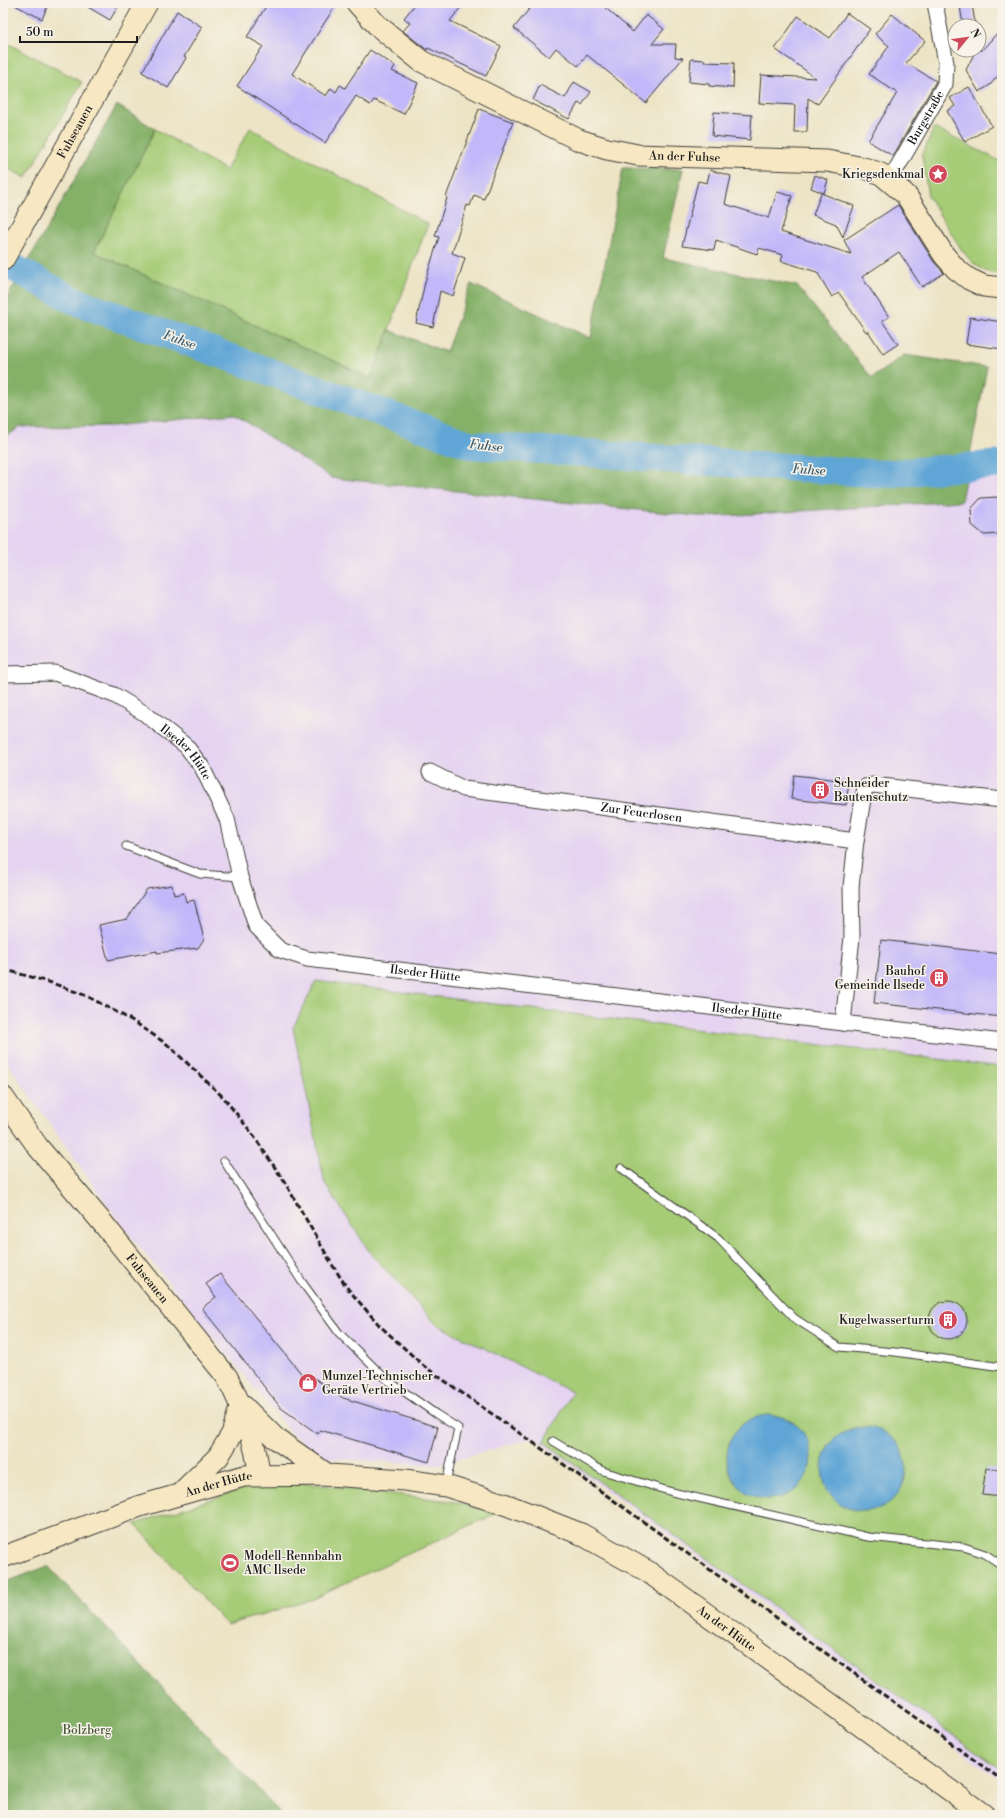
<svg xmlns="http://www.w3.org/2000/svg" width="1005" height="1818" viewBox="0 0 1005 1818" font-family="'Libre Bodoni',serif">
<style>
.built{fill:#e5d3f1}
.green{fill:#a6cc77;stroke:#61744a}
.forest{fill:#84b068;stroke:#506642}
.water{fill:#5fa5d5;stroke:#3e6078}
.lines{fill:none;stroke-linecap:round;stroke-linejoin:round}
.river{stroke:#5fa5d5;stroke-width:28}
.building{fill:#c2b8f9}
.lane-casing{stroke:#3b3a36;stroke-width:9}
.street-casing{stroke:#3b3a36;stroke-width:17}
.secondary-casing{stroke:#3b3a36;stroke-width:23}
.lane{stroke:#fff;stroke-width:7}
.street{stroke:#fff;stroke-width:15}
.secondary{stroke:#f7e8c3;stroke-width:21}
.rail{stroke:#1c1c1c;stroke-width:3;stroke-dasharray:6 3;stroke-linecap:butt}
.labels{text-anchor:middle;stroke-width:3;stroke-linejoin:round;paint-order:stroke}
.street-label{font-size:12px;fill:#1c1c1c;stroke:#f7f3e8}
.poi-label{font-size:12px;fill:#1c1c1c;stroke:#f7f3e8;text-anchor:end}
.park-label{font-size:12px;fill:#4c5a3c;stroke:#f7f3e8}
.water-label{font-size:13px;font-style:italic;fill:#3a5a6f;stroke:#f7f3e8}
</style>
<rect width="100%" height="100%" fill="#f7f3e8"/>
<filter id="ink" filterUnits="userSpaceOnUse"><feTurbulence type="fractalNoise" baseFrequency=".025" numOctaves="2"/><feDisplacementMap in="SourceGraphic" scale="8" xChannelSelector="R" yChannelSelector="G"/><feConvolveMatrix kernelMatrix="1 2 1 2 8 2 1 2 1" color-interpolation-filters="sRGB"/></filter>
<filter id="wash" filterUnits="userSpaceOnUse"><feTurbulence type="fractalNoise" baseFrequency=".012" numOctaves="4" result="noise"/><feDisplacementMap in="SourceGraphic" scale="16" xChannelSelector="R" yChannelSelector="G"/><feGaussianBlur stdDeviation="0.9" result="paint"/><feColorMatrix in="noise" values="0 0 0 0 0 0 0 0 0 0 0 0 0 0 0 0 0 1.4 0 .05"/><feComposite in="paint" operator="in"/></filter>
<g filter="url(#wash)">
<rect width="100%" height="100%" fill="#ede4c6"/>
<!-- built -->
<path class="built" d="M234,414L332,478L961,501L965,476L1002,473V1782L669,1535L533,1438L437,1465L326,1458L292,1434L121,1224L3,1057V439L20,427L113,426Z"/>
<!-- green -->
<path class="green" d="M3,41L82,82L26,178L3,166Z
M250,128L428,224L371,378L94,252L155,129L226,170Z
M934,128L1002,162V274L990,273L981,269L971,261L961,249L928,196L922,156Z
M316,981L587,1016L1002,1067V1770L544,1442L572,1392L436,1324L371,1254L325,1184L293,1028Z
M280,1480L450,1501L497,1513L304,1602L227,1625L135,1524L258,1484Z"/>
<!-- forest -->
<path class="forest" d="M117,105L155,129L94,252L371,378L389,330L446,352L471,284L591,338L623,168L683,169L663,258L797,286L872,378L904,355L987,367L961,501L706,517L332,478L234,414L113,426L20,427L3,439V305Z
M48,1566L282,1815H3V1583Z"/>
<!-- water -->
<path class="water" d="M727 1457a42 42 0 1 1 84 0a42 42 0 1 1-84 0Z
M822 1469a42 42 0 1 1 84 0a42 42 0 1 1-84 0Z"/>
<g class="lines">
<!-- river -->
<path class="river" d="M3,262L75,301L471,445L882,474L1002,464"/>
</g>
<g id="blocks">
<!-- building -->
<path class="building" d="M11,3H49L42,19Z
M81,3H120L110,20Z
M268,3H337L292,74L326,96L331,88L336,92L340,85L345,88L370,50L395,66L392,71L418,83L404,114L374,100L370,105L356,96L325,143L237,86L263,46L247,37Z
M416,3H464L450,21L501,46L486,76L428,48L427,50L403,31L410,23L404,18Z
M534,3H600L633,32L646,15L664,29L652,44H676L675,57L683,58L646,103L587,55L578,66L556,48L549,57L514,28Z
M972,4L975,23L963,25L960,6Z
M177,11L202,27L184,57L186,58L168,88L142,72Z
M847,13L870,29L818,104L808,98L807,132H794L795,105L759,103L761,75L816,78L775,49L798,16L830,38Z
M892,14L925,41L906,63L936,81L893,156L868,141L897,93L869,74L889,46L875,34Z
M1002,28V71L990,85L979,92L966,70L976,50H979V43L981,51Z
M691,59L705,60L704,62L734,63L733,88L709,86V84L689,82Z
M574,82L591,92L582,105L578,103L569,119L533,100L540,85L565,98Z
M969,87L992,126L965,142L947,111L955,106L950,98Z
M479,109L513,122L484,199L474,195L470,206L467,205L452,253L465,258L453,296L440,291L433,327L416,323L425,282L439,237L435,236L447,198L446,197Z
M714,112L752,115L750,140L712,136Z
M710,170L731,176L725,204L769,218L777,192L792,196L781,232L851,254L844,240L898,205L934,262L944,273L922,287L899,252L862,277L889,317L882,321L898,344L883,354L868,331L866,332L839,293L832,297L817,272L781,261L783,255L759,248L757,254L716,240L714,250L682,246L698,181L707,183Z
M815,175L828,180L824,193L811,188Z
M821,193L854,206L843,237L836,224L813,215Z
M970,317L1002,322V349L966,344Z
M997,497L1002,502V534L984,535L972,525L971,509L981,498Z
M794,775L849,781L846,805L791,799Z
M172,885L174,895L184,893L186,902L194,900L204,939L198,948L157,953V951L108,960L99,925L127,919L147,889Z
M881,940L1002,954V1017L874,1003Z
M220,1274L304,1377L307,1373L343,1398L438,1427L429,1462L320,1430L318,1434L281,1408L202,1308L216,1297L206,1284Z
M929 1320a19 19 0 1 1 38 0a19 19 0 1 1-38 0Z
M986,1468L1002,1470V1497L982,1495Z"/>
</g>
</g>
<g filter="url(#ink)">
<use href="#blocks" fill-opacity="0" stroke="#3b3a36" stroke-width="1"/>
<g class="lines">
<!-- lane casing -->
<g class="lane-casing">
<path id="lane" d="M126,846L200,874L240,877
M224,1161L302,1282L339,1333L386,1379L436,1414L458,1428L446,1484
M621,1168L718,1238L794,1318L839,1347L895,1352L1002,1367
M553,1441L603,1471L672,1492L868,1537L964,1547L985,1554L1002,1565"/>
</g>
<!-- street casing -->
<g class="street-casing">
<g id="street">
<path id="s1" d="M890,180L945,84L946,63L935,3"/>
<path id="s2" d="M3,674L55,673L114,695L144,713L186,746L202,767L227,819L240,877L256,926L280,950L307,959L1002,1042"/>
<path id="s3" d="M430,772L464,789L856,841L851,887L852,937L843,1023"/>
<path d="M856,841L865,787L873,785L1002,800"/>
</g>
</g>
<!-- secondary casing -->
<g class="secondary-casing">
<g id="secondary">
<path id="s4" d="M357,3L377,25L421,61L579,140L607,149L638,155L827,161L864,168L881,174L906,195L944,255L956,269L969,279L984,286L1002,288"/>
<path id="s5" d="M3,260L147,3"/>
<path id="s6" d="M3,1097L38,1147L101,1221L227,1377C243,1408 256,1440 259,1475"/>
<path d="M243,1406L275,1438L328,1475"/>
<path d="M183,1491L218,1457L232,1434L241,1404"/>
<path id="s7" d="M3,1557L140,1506L244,1476L328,1475L405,1480L446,1486L507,1505L581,1534L647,1571L984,1815"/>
</g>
</g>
<!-- lane -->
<use href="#lane" class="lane"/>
<!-- street -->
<use href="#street" class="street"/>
<!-- secondary -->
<use href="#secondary" class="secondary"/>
<!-- rail -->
<path class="rail" d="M3,969L52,983L87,996L133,1021L168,1045L223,1097L251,1132L284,1181L333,1266L348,1289L380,1326L425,1367L545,1451L1002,1780"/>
</g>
</g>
<!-- icons -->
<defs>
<g id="sight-disc" transform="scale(1)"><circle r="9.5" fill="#d1495b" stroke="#f7f3e8"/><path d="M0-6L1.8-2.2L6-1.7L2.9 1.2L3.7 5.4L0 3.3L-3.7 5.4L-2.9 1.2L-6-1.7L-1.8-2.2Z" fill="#fff"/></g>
<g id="building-disc" transform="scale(1)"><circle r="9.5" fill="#d1495b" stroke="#f7f3e8"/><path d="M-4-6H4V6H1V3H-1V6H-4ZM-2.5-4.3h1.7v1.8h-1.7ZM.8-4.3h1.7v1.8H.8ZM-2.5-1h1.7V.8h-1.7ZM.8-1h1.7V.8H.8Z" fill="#fff"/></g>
<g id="shop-disc" transform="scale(1)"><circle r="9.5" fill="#d1495b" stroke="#f7f3e8"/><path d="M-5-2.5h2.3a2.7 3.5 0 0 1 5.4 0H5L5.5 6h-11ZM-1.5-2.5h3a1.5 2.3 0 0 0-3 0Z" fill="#fff"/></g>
<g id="stadium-disc" transform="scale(1)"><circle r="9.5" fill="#d1495b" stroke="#f7f3e8"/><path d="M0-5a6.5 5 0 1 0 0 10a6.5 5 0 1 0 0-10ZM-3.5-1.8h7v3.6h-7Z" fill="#fff"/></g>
</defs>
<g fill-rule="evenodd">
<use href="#sight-disc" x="938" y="174"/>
<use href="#building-disc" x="820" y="790"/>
<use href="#building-disc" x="939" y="978"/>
<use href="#building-disc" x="948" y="1320"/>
<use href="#shop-disc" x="308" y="1383"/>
<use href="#stadium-disc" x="230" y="1563"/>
</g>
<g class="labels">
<!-- street labels -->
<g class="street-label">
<text dy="4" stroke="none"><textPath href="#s1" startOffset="72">Burgstraße</textPath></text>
<text dy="4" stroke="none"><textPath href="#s5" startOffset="147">Fuhseauen</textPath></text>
<text dy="4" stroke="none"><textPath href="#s4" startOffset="371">An der Fuhse</textPath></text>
<text dy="4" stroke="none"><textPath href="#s2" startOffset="208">Ilseder Hütte</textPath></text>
<text dy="4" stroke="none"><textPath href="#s3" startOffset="217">Zur Feuerlosen</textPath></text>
<text dy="4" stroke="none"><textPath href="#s2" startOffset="580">Ilseder Hütte</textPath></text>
<text dy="4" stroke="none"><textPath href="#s2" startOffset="904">Ilseder Hütte</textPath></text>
<text dy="4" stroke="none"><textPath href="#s6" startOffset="232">Fuhseauen</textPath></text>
<text dy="4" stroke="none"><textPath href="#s7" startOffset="228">An der Hütte</textPath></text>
<text dy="4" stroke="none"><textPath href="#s7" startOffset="774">An der Hütte</textPath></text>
</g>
<!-- poi labels -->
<g class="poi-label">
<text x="924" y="178">Kriegsdenkmal</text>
<text x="834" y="787" text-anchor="start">Schneider<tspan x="834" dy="14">Bautenschutz</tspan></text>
<text x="925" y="975">Bauhof<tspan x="925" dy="14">Gemeinde Ilsede</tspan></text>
<text x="934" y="1324">Kugelwasserturm</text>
<text x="322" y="1380" text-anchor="start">Munzel-Technischer<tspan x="322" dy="14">Geräte Vertrieb</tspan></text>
<text x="244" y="1560" text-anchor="start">Modell-Rennbahn<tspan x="244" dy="14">AMC Ilsede</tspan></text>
</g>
<!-- park labels -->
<g class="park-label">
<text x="87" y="1734">Bolzberg</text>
</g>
<!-- water labels -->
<g class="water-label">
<text transform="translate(180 339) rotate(20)" y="5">Fuhse</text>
<text transform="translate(486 445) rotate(7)" y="5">Fuhse</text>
<text transform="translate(809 469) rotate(4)" y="5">Fuhse</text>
</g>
</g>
<!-- margin -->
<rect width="1005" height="1818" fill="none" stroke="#f7f3e8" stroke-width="16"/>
<!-- north arrow -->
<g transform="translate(967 38) rotate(61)"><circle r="19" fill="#f7f3e8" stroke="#9f9d96"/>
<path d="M0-3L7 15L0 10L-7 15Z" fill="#d1495b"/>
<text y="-6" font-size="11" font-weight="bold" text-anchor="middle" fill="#1c1c1c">N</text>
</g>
<!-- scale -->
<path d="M20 36v6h117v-6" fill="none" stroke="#1c1c1c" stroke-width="2"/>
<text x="26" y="36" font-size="12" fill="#1c1c1c" stroke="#f7f3e8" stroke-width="3" paint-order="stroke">50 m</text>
</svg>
